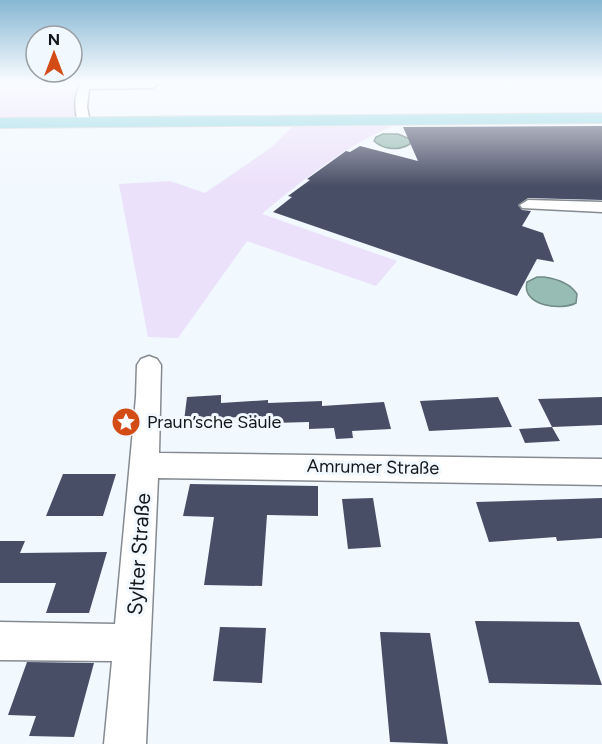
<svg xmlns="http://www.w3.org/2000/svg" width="602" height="744" viewBox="0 0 602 744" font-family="Figtree,sans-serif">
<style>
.green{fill:#ece1fa}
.water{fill:#97bcb4;stroke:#708a86;stroke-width:1.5}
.building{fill:#494e67}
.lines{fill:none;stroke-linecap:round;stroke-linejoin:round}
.minor-casing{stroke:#858b90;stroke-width:3}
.major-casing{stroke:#d5d5d6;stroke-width:2}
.minor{fill:#fff;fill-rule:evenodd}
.major{fill:#8ed4e2;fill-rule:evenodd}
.labels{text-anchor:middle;stroke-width:6;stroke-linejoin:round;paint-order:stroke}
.poi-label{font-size:18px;fill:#141719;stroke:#f1f8fe;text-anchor:start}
.street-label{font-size:18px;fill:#141719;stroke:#f1f8fe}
.near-street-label{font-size:21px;fill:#141719;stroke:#f1f8fe}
</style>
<rect width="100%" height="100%" fill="#f1f8fe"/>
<!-- green -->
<path class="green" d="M0,88H71L79,92L77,116L0,118Z
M392,126C340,150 305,178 262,214L397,261L376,286L247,241L178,338L148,337L119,184L170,181L205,193L272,147L292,127Z"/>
<!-- water -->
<path class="water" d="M383,134H398L410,139V144C399,151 384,150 374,141L376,137Z
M544,277C558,279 570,283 577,294L576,303C561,311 521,306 527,282L537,277Z"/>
<!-- building -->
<path class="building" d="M602,126V200L528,198L518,205L522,210L531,211L522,226L543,233L554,262L537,259L517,296L273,212L292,197L288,196L310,180L307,179L346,151L350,152L360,146L418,161L403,127Z
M221,395V403L268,400V403L322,401V406L384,402L391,429L352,431L353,438L336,439L334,428L309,429V422L239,424V417L184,421L187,397Z
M498,397L512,427L429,431L420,401Z
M602,397V425L552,427L538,399Z
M552,427L560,441L525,443L519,429Z
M63,474H116L103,516H46Z
M190,484L318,486V516L267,515L262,586L204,585L214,517L183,516Z
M373,498L381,547L348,549L342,499Z
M602,498V538L557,541L556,537L489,542L476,502Z
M0,541H25L20,553L107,552L89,613H46L56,583H0Z
M475,621L579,622L602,685L489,683Z
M220,627L266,628L262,683L213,681Z
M380,632L430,633L448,744L390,742Z
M27,662L94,663L74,737L29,736L36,716L8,715Z"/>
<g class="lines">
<!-- minor casing -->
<g class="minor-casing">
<path id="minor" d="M82,82H152L157,85L152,88L89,89L87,107L90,122L84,126L78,122C74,109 74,93 82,82Z
M528,200L602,202V212L522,208L520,205Z
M149,356L157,359L161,365L159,453L602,459V485L158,478L146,744H104L112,661L0,660V622L115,624L136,397L137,365L141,359Z"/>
</g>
<!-- major casing -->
<g class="major-casing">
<path id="major" d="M602,113V123L0,128V118Z"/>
</g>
<!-- minor -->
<use href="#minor" class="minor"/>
<!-- major -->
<use href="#major" class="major"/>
</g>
<!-- sky -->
<linearGradient id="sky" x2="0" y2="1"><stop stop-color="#87b7d3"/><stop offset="0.44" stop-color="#f9fcff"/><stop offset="1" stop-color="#f9fcff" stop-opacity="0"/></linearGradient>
<rect width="602" height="186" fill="url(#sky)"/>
<!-- icons -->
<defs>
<g id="sight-disc" transform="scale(1.5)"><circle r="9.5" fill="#d34c16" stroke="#f1f8fe"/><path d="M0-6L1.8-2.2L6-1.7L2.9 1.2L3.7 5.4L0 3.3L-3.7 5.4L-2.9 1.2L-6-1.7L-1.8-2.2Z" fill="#fff"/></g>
</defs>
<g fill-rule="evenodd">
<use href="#sight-disc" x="126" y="422"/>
</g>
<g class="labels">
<!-- poi labels -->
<g class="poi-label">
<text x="147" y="428">Praun’sche Säule</text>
</g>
<!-- street labels -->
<g class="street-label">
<text transform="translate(373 467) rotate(1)" y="6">Amrumer Straße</text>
</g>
<!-- near-street labels -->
<g class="near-street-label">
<text transform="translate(139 554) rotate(-86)" y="7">Sylter Straße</text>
</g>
</g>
<!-- north arrow -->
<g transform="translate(54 54)"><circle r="28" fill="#f1f8fe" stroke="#999ea2" stroke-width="1.5"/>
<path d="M0-4.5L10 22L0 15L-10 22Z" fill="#d34c16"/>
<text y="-9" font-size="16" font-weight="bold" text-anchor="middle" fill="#141719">N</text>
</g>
</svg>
